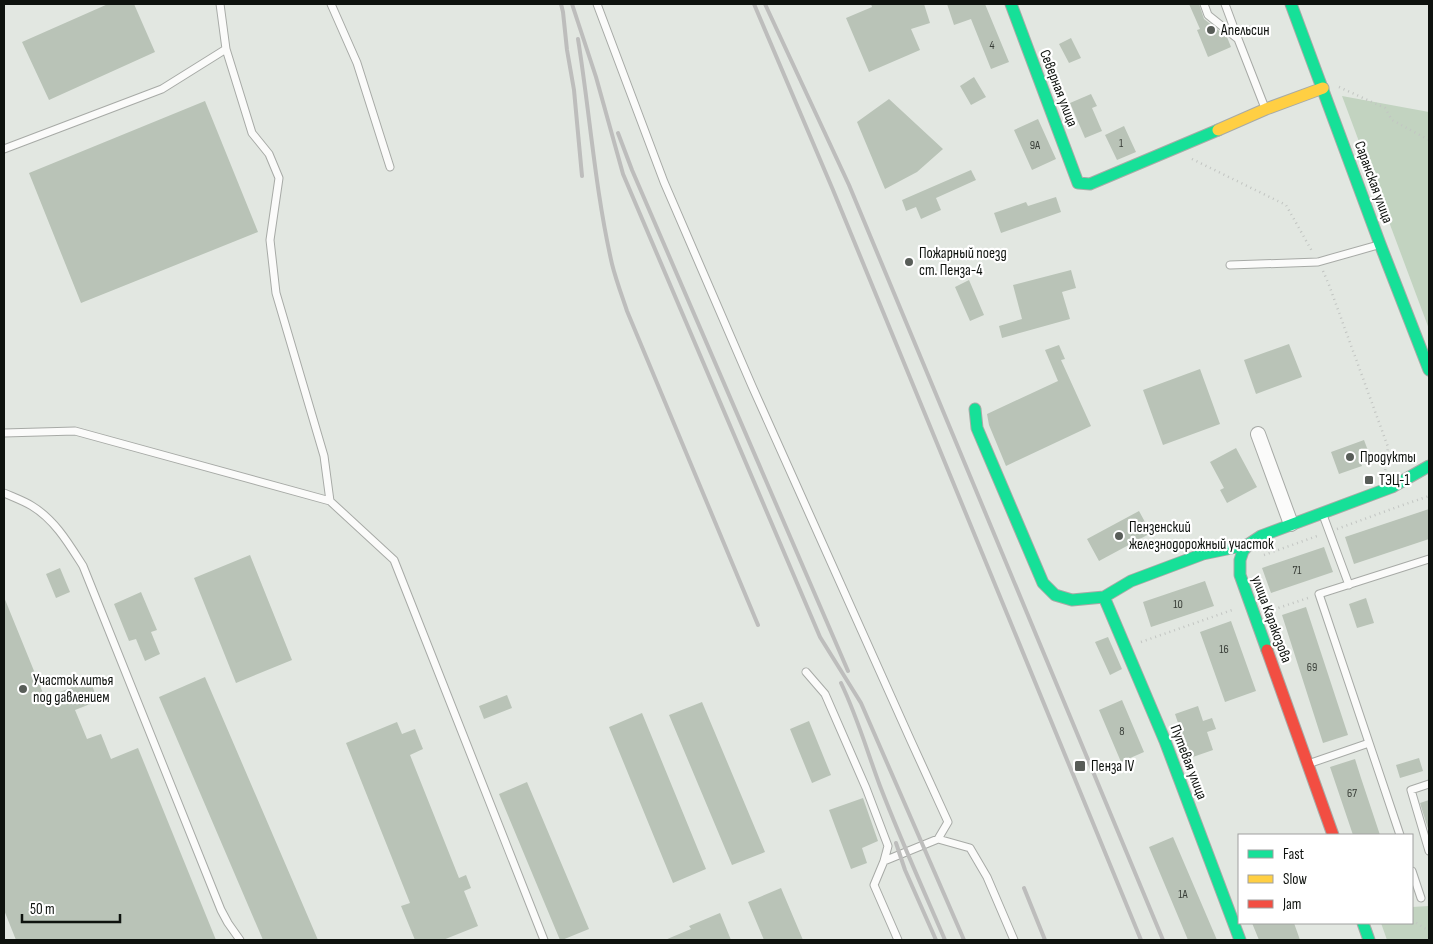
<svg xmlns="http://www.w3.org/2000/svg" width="1433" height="944" viewBox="0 0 1433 944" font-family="'Sofia Sans Condensed',sans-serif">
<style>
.green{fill:#c2d3c0}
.building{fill:#b9c3b7}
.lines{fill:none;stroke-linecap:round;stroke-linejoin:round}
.lane-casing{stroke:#a7aaa6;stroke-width:9}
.street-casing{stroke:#a7aaa6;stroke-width:16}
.fast-casing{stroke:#a7aaa6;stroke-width:13}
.slow-casing{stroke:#a7aaa6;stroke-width:13}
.jam-casing{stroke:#a7aaa6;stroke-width:13}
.path{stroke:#c2c5c2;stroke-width:2.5;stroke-dasharray:1 4;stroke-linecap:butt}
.lane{stroke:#fbfbfa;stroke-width:7}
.street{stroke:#fbfbfa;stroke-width:14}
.fast{stroke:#16e098;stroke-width:11}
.slow{stroke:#ffcf43;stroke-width:11}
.jam{stroke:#f24e42;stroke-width:11}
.rail{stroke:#bdbdbc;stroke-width:4}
.poi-dot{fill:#585d58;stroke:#fff;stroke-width:2}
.labels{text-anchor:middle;stroke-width:4.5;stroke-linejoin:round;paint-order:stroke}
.number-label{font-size:12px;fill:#393e38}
.poi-label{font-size:15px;fill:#0e120e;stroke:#fff;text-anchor:start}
.street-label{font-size:15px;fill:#0e120e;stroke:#fff}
</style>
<rect width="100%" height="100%" fill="#e2e7e1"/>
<!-- green -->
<path class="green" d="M1342,96L1429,112V329Z
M1429,906V940H1387L1381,923H1412V907Z"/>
<!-- building -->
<path class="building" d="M108,4H134L155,52L49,100L22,42Z
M871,4H924L930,23L911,29L920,50L869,72L846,18L872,7Z
M947,4H985L1009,62L991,69L971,19L954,25Z
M1189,4H1199L1204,19L1227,37L1231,47L1208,57L1197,30L1200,29Z
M1071,38L1081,58L1069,63L1059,44Z
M974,77L986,97L971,105L960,86Z
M1091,94L1097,106L1092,108L1102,131L1085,138L1070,103Z
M889,99L943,149L917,172L885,189L857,122Z
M205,101L258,232L81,303L29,173Z
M1038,119L1056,159L1032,170L1014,130Z
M1124,126L1136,152L1117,160L1105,135Z
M971,170L976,180L936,198L941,210L921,219L916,207L906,211L902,200Z
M1056,197L1061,212L1001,233L994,213L1026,202L1028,206Z
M1071,270L1076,288L1062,292L1070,319L1002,338L999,326L1022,319L1013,285Z
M969,280L984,315L970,321L955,287Z
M1289,344L1302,377L1256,394L1244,360Z
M1059,345L1065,359L1061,360L1091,426L1006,466L989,425L987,414L1058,381L1045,350Z
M1200,369L1220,424L1163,445L1143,390Z
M1364,440L1370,456L1360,460L1362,466L1339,474L1331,452Z
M1236,448L1257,487L1227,503L1220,490L1224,488L1210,462Z
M1429,509V539L1354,564L1345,537Z
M1139,511L1151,533L1099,561L1087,539Z
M1324,547L1333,572L1271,593L1262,568Z
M250,555L292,660L236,683L194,578Z
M60,568L70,592L56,598L46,574Z
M1205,581L1214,606L1151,627L1143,602Z
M141,592L157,630L151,632L160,654L145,661L136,639L129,641L114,604Z
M4,597L45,698L90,680L98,701L75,710L87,739L101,734L111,759L138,748L216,940H16L4,910Z
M1366,598L1374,623L1357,628L1349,604Z
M1306,607L1348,735L1323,743L1282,615Z
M1231,621L1256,691L1225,702L1200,632Z
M1108,637L1122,669L1110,675L1095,642Z
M205,677L318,940H263L159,697Z
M507,695L512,708L484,719L479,706Z
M1122,700L1144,752L1121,762L1099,710Z
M702,702L765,852L732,865L669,715Z
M1198,706L1203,721L1212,718L1216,729L1207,732L1213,750L1190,758L1175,714Z
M642,713L706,869L673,883L609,727Z
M809,721L831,775L812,783L790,729Z
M397,722L402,734L415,729L423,749L410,755L459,878L466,875L471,888L464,891L478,926L443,940H415L401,906L410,903L346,743Z
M1419,758L1423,771L1400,778L1396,765Z
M1355,759L1361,778L1380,835H1353L1330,767Z
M527,782L589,929L562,940H560L499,794Z
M863,798L878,841L862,848L867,863L851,869L829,810Z
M1429,800V832L1420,803Z
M1173,837L1217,940H1188L1149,847Z
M781,888L803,940H764L748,902Z
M720,913L731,940H665L691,929L689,926Z
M1252,923H1294L1300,940H1259Z"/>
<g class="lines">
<!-- lane casing -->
<g class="lane-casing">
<path id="lane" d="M220,4L226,49L252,133L269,154L279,178L270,240L276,293L324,456L330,501
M331,4L357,63L390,167
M597,4L664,182L752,386L911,741L948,822L938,839
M1204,4L1208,15L1238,39L1265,108
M1225,4L1238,39
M4,149L162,89L226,49
M1230,265L1318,262L1378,245
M4,433L75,431L330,501L394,560L544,940
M4,493C13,497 24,501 32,506C55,520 69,544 83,566L221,910L228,923L240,940
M1323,515L1349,585
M806,672L825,694L866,788L888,846L884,861
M1308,764L1369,743
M1429,784L1411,790L1429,851
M1400,835L1319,594L1429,559
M1412,871L1421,898
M898,940L874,885L884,861L938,839L970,848L987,877L1014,940"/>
</g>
<!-- street casing -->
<g class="street-casing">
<path id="street" d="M1258,434L1291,524"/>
</g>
<!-- fast casing -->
<g class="fast-casing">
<path id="fast" d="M1011,4L1078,183L1090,184L1218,130
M1291,4L1380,244L1429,370
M975,409L977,428L1043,583L1055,595L1072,600L1104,597L1131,581L1203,554L1246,545
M1104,597L1165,741L1240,940
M1267,650L1240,575V560L1243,551L1249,544L1261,536L1392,487L1429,466
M1363,923L1369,940"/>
</g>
<!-- slow casing -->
<g class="slow-casing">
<path id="slow" d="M1218,130L1266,109L1323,88"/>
</g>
<!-- jam casing -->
<g class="jam-casing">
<path id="jam" d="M1267,650L1333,835"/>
</g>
<!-- path -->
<path class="path" d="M1339,87L1385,108L1392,120L1429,140
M1192,159L1286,205L1313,253
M1323,271L1329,285L1388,447L1385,473
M1337,529L1400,506L1429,496
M1264,555L1320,535
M1269,611L1311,597
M1141,642L1235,609
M1412,920L1429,931"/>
<!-- lane -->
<use href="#lane" class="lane"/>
<!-- street -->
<use href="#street" class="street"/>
<!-- fast -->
<use href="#fast" class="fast"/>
<!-- slow -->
<use href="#slow" class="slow"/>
<!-- jam -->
<use href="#jam" class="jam"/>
<!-- rail -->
<path class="rail" d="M561,4L563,12L567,50L574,90L582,176
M572,4L596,77L623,174L820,637L861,703L964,940
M754,4L833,190L1141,940
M765,4L849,185L1163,940
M578,39C590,114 595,190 612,264C616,280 622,296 627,311L758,625
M618,133L632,170L848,671
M841,683C857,716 867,751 880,786C900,838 923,889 945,940
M896,843L905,870L936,940
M1024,888L1045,940"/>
</g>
<!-- markers -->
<g class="poi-dot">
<circle cx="1211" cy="30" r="5"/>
<circle cx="909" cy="262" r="5"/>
<circle cx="1350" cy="457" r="5"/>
<rect x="1364" y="475" width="10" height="10" rx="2.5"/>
<circle cx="1119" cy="536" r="5"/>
<circle cx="23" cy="689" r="5"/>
<rect x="1074" y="760" width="12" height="12" rx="2.5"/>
</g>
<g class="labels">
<!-- number labels -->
<g class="number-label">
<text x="992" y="49">4</text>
<text x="1121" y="147">1</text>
<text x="1035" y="149">9А</text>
<text x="1297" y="574">71</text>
<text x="1178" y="608">10</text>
<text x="1224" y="653">16</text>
<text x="1312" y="671">69</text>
<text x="1122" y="735">8</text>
<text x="1352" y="797">67</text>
<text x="1183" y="898">1А</text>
</g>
<!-- poi labels -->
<g class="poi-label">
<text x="1221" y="35">Апельсин</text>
<text x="919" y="258">Пожарный поезд<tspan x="919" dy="17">ст. Пенза-4</tspan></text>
<text x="1360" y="462">Продукты</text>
<text x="1379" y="485">ТЭЦ-1</text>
<text x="1129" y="532">Пензенский<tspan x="1129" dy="17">железнодорожный участок</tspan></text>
<text x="33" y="685">Участок литья<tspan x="33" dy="17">под давлением</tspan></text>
<text x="1091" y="771">Пенза IV</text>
</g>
<!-- street labels -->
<g class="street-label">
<text transform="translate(1059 88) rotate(69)" y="5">Северная улица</text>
<text transform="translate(1374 182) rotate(70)" y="5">Саранская улица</text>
<text transform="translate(1272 619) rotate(70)" y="5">улица Каракозова</text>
<text transform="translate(1189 762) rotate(69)" y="5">Путевая улица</text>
</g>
</g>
<!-- border -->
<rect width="1433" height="944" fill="none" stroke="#0e120e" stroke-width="10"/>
<!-- legend -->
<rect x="1238" y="834" width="175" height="90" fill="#ffffff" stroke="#9fa09f"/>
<rect x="1248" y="850" width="25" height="8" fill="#16e098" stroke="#9fa09f"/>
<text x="1283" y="859" font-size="15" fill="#0e120e">Fast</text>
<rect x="1248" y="875" width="25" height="8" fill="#ffcf43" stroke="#9fa09f"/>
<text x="1283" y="884" font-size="15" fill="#0e120e">Slow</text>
<rect x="1248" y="900" width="25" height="8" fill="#f24e42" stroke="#9fa09f"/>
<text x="1283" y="909" font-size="15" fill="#0e120e">Jam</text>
<!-- scale -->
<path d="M22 914v8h98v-8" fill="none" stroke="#0e120e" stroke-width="2.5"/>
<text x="30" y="914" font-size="15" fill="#0e120e" stroke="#ffffff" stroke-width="4" paint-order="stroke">50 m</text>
</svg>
